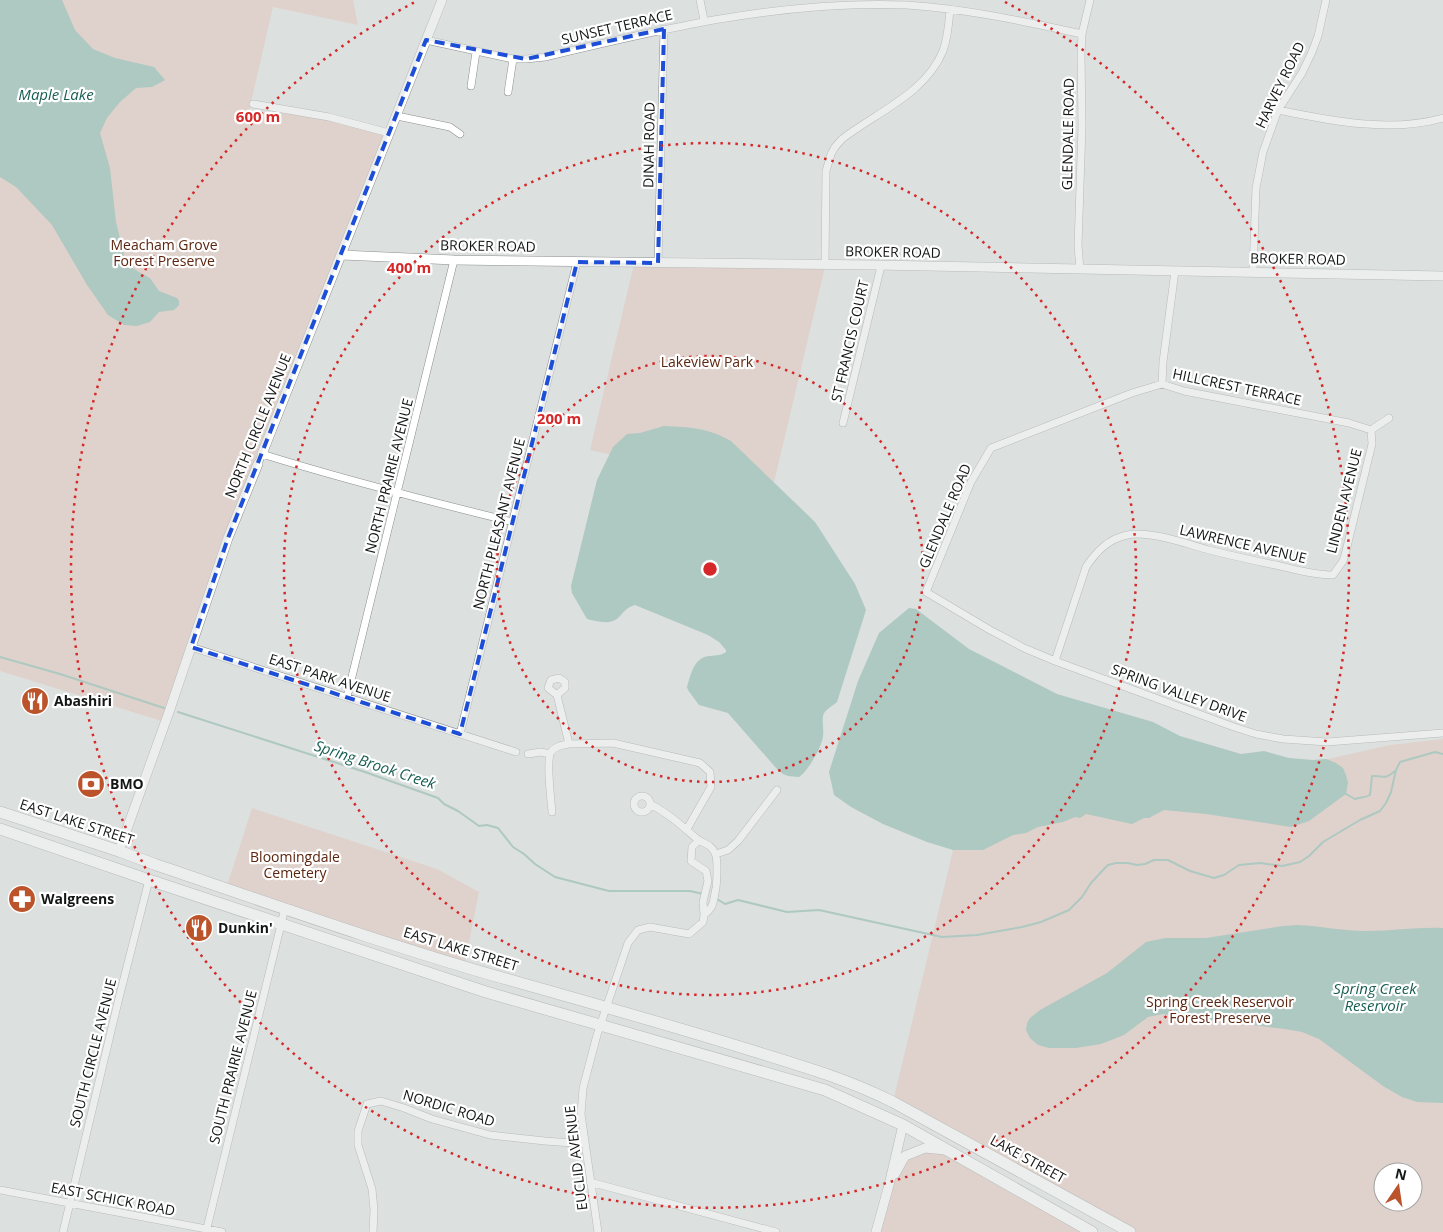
<svg xmlns="http://www.w3.org/2000/svg" width="1443" height="1232" viewBox="0 0 1443 1232" font-family="'Open Sans',sans-serif">
<style>
.green{fill:#e3c1b5;fill-rule:evenodd}
.water{fill:#76ab9f}
.lines{fill:none;stroke-linecap:round;stroke-linejoin:round}
.stream{stroke:#76ab9f;stroke-width:2}
.minor-casing{stroke:#8b8e8d;stroke-width:8}
.tertiary-casing{stroke:#8b8e8d;stroke-width:10}
.primary-casing{stroke:#8b8e8d;stroke-width:12}
.minor{stroke:#fff;stroke-width:7}
.tertiary{stroke:#fff;stroke-width:9}
.primary{stroke:#fff;stroke-width:11}
.marked{fill:none;stroke:#1d4ed8;stroke-width:4;stroke-dasharray:10 6;stroke-linejoin:round}
.ring{fill:none;stroke:#d62828;stroke-width:2.5;stroke-dasharray:2.5 5}
.labels{text-anchor:middle;stroke-width:4.5;stroke-linejoin:round;paint-order:stroke}
.street-label{font-size:14px;fill:#141515;stroke:#fff}
.park-label{font-size:14px;fill:#5d250f;stroke:#fff}
.poi-label{font-size:14px;font-weight:bold;fill:#141515;stroke:#fff;text-anchor:start}
.water-label{font-size:15px;font-style:italic;fill:#175e52;stroke:#fff}
.centre{fill:#d62828;stroke:#fff;stroke-width:2.5}
.ring-label{font-size:15px;text-anchor:middle;font-weight:bold;fill:#d62828;stroke:#fff;stroke-width:4.5;stroke-linejoin:round;paint-order:stroke}
</style>
<rect width="100%" height="100%" fill="#dce0df"/>
<!-- green -->
<path class="green" d="M0,0H353L358,25L273,7L249,111L329,117L389,133L228,538L165,722L0,671Z
M634,264L825,267L772,491L590,450Z
M1443,739V1232H1132L893,1102L953,850L1025,827L1390,745ZM1383,1172H1413V1202H1383Z
M252,808L437,869L479,892L465,963L227,886Z
M927,1152L946,1154L1089,1232H879C885,1212 891,1177 905,1162C911,1156 919,1154 927,1152Z"/>
<!-- water -->
<path class="water" d="M0,0H62L75,30L93,49L115,58L154,67L165,80L152,87L136,88L120,102L107,118L100,133L110,168L116,222L126,263L137,271L150,278L159,291L177,298L179,301V305L174,310L159,312L150,322L137,326L124,325L108,315L87,285L52,225L16,187L0,177Z
M664,426C690,427 708,428 731,441L815,522L855,584L866,610L837,702C833,706 824,710 823,716C822,722 824,730 823,736C822,747 808,771 799,777L788,776L783,774L777,769L728,713L699,705L688,690L687,687C691,674 694,657 710,656C717,655 720,656 726,652V650L719,642L708,635L635,605C627,607 624,612 619,617C611,626 596,621 587,619L572,593L571,586L597,480L613,447L627,434L640,433Z
M909,608L916,609L969,649L1057,694L1153,722L1180,736L1241,754L1264,751L1289,758L1313,760L1326,759L1336,763L1343,768L1346,775L1348,783L1346,794L1309,821L1291,827L1206,814L1164,810L1149,818H1144L1132,824L1086,814L1080,818L1075,817L1063,822L1038,827L1026,833L1013,835L983,850H953L927,842L883,824L851,807L834,795L829,772L858,681L879,633Z
M1297,925C1320,926 1343,931 1366,931C1393,931 1417,927 1443,928V1103L1417,1102L1402,1097L1383,1086L1319,1039L1302,1032L1285,1029L1163,1014L1148,1017L1124,1035L1101,1044L1076,1048H1049L1038,1045L1030,1038L1026,1030L1027,1023L1030,1018L1040,1010L1107,973L1146,942L1165,938H1206L1283,926Z"/>
<g class="lines">
<!-- stream -->
<path class="stream" d="M0,657L60,674L164,708
M178,712L365,772L438,798L444,804L458,811L479,826L487,825L498,828L513,847L524,854L535,864L555,877L609,891H690L703,894
M1346,794L1355,799C1361,797 1365,798 1370,795L1372,776C1384,775 1383,781 1395,771
M717,899L725,904L738,900L787,912L819,910L942,937L977,935L1022,927L1041,922L1069,910L1082,897L1091,883L1104,869L1108,865L1116,863H1128L1137,865L1145,864L1154,860H1168L1190,871L1214,878L1224,875L1239,865L1260,863L1282,866L1300,862L1309,856L1323,842L1360,820L1380,811L1386,803L1391,792L1396,770L1400,762L1435,752L1443,754"/>
<!-- minor casing -->
<g class="minor-casing">
<path id="minor" d="M700,0L704,20
M426,40L513,59H526L545,57C665,28 783,0 907,5C967,9 1023,21 1082,34
M471,86L476,52
M508,92L513,59
M253,104L329,117L389,133
M1278,110C1332,121 1389,133 1443,118
M397,116L450,127L460,134
M658,263L664,29
M825,265L826,171L831,154L835,147L842,139C877,112 925,94 943,51C948,37 949,23 950,9
M1080,269L1078,246L1082,126L1081,54L1082,34L1090,0
M1253,272L1256,188L1263,152L1278,110L1302,73L1312,52L1318,36L1326,0
M1162,384L1163,362L1175,271
M843,423L881,266
M1371,430L1349,423L1184,391L1162,384L1132,393L991,448L971,482L926,592L990,630L1024,648L1055,661L1234,727L1256,734L1283,739L1327,742L1443,733
M1371,430L1389,418
M258,464L262,454C345,480 428,501 513,522
M191,647L516,752
M1055,661L1086,567C1096,552 1108,539 1127,535C1149,530 1187,544 1209,550C1233,556 1256,561 1280,566C1297,570 1314,575 1333,575L1343,561L1345,555L1372,444L1371,430
M557,695L565,688V682L559,678L551,680L548,688L557,695L569,744L613,743L700,763L710,772L711,787L687,829
M347,697L454,260
M460,734L577,262
M528,754L541,752L550,754
M634 804a8 8 0 1 1 16 0a8 8 0 1 1-16 0Z
M650,804C668,813 682,826 697,839C704,844 711,844 715,853C718,859 717,880 716,888C713,901 715,906 704,915
M552,812C551,800 546,760 551,752C556,746 561,745 569,744
M716,854L728,850L738,841L777,790
M367,1104L381,1101L404,1108L432,1119L490,1135L545,1141L585,1144
M367,1104L358,1131V1145L372,1189L374,1210L373,1232
M590,1182L776,1232
M0,1190L222,1232
M63,1232L118,1002L149,880
M206,1232L285,908
M598,1232L581,1114L583,1088L597,1035L628,943L638,930L650,927L689,934L703,922L704,915L703,902L708,881L706,871L691,861L692,847L699,840"/>
</g>
<!-- tertiary casing -->
<g class="tertiary-casing">
<path id="tertiary" d="M342,255L454,260L876,265L1443,276
M262,454L442,0
M119,851L169,712L228,538L258,464
M895,1174L905,1156L925,1148L945,1150
M876,1232L889,1185L903,1125"/>
</g>
<!-- primary casing -->
<g class="primary-casing">
<path id="primary" d="M0,812L119,851L154,864C274,905 395,948 517,982C595,1004 673,1026 750,1050C799,1065 847,1079 893,1102L1130,1232
M0,829L149,880L486,992L825,1090L903,1125L1092,1232"/>
</g>
<!-- minor -->
<use href="#minor" class="minor"/>
<!-- tertiary -->
<use href="#tertiary" class="tertiary"/>
<!-- primary -->
<use href="#primary" class="primary"/>
</g>
<!-- marked area -->
<path d="M0 0H1443V1232H0ZM664,29L658,263L577,262L460,734L191,647L228,538L426,40L526,59Z" fill="#dce0df" fill-opacity=".55" fill-rule="evenodd"/>
<path class="marked" d="M664,29L658,263L577,262L460,734L191,647L228,538L426,40L526,59Z"/>
<!-- distance rings -->
<g class="ring">
<circle cx="710" cy="569" r="213"/>
<circle cx="710" cy="569" r="426"/>
<path d="M1005 2A639 639 0 1 1 415 2"/>
</g>
<!-- icons -->
<defs>
<g id="restaurant-disc" transform="scale(1.4375)"><circle r="9.5" fill="#bb532b" stroke="#fff"/><path d="M-5-6h1v4h1v-4h1v4h1v-4h1v5L-1.5 .5V6h-2V.5L-5-1ZM5-6V6H3V1.5H1.5Q1.5-4 5-6Z" fill="#fff"/></g>
<g id="bank-disc" transform="scale(1.4375)"><circle r="9.5" fill="#bb532b" stroke="#fff"/><path d="M-6-4H6V4H-6ZM0-2.3a2.3 2.3 0 1 0 0 4.6a2.3 2.3 0 1 0 0-4.6Z" fill="#fff"/></g>
<g id="pharmacy-disc" transform="scale(1.4375)"><circle r="9.5" fill="#bb532b" stroke="#fff"/><path d="M-2-6h4v4h4v4h-4v4h-4v-4h-4v-4h4Z" fill="#fff"/></g>
</defs>
<g fill-rule="evenodd">
<use href="#restaurant-disc" x="35" y="701"/>
<use href="#bank-disc" x="91" y="784"/>
<use href="#pharmacy-disc" x="22" y="899"/>
<use href="#restaurant-disc" x="199" y="928"/>
</g>
<g class="labels">
<!-- street labels -->
<g class="street-label">
<text transform="translate(617 27) rotate(-13)" y="5">SUNSET TERRACE</text>
<text transform="translate(1280 85) rotate(-64)" y="5">HARVEY ROAD</text>
<text transform="translate(1068 134) rotate(-89)" y="5">GLENDALE ROAD</text>
<text transform="translate(649 145) rotate(-89)" y="5">DINAH ROAD</text>
<text transform="translate(488 246) rotate(1)" y="5">BROKER ROAD</text>
<text transform="translate(893 252) rotate(1)" y="5">BROKER ROAD</text>
<text transform="translate(1298 259) rotate(1)" y="5">BROKER ROAD</text>
<text transform="translate(850 341) rotate(-77)" y="5">ST FRANCIS COURT</text>
<text transform="translate(1237 387) rotate(12)" y="5">HILLCREST TERRACE</text>
<text transform="translate(258 426) rotate(-68)" y="5">NORTH CIRCLE AVENUE</text>
<text transform="translate(389 476) rotate(-76)" y="5">NORTH PRAIRIE AVENUE</text>
<text transform="translate(1344 501) rotate(-76)" y="5">LINDEN AVENUE</text>
<text transform="translate(945 516) rotate(-67)" y="5">GLENDALE ROAD</text>
<text transform="translate(499 524) rotate(-76)" y="5">NORTH PLEASANT AVENUE</text>
<text transform="translate(1243 544) rotate(13)" y="5">LAWRENCE AVENUE</text>
<text transform="translate(330 678) rotate(18)" y="5">EAST PARK AVENUE</text>
<text transform="translate(1179 693) rotate(20)" y="5">SPRING VALLEY DRIVE</text>
<text transform="translate(77 822) rotate(18)" y="5">EAST LAKE STREET</text>
<text transform="translate(461 949) rotate(17)" y="5">EAST LAKE STREET</text>
<text transform="translate(93 1053) rotate(-76)" y="5">SOUTH CIRCLE AVENUE</text>
<text transform="translate(233 1067) rotate(-76)" y="5">SOUTH PRAIRIE AVENUE</text>
<text transform="translate(449 1108) rotate(17)" y="5">NORDIC ROAD</text>
<text transform="translate(576 1158) rotate(-97)" y="5">EUCLID AVENUE</text>
<text transform="translate(1028 1159) rotate(29)" y="5">LAKE STREET</text>
<text transform="translate(113 1199) rotate(11)" y="5">EAST SCHICK ROAD</text>
</g>
<!-- park labels -->
<g class="park-label">
<text x="164" y="250">Meacham Grove<tspan x="164" dy="16">Forest Preserve</tspan></text>
<text x="707" y="367">Lakeview Park</text>
<text x="295" y="862">Bloomingdale<tspan x="295" dy="16">Cemetery</tspan></text>
<text x="1220" y="1007">Spring Creek Reservoir<tspan x="1220" dy="16">Forest Preserve</tspan></text>
</g>
<!-- poi labels -->
<g class="poi-label">
<text x="54" y="706">Abashiri</text>
<text x="110" y="789">BMO</text>
<text x="41" y="904">Walgreens</text>
<text x="218" y="933">Dunkin'</text>
</g>
<!-- water labels -->
<g class="water-label">
<text x="56" y="100">Maple Lake</text>
<text transform="translate(375 765) rotate(18)" y="5">Spring Brook Creek</text>
<text x="1375" y="994">Spring Creek<tspan x="1375" dy="17">Reservoir</tspan></text>
</g>
</g>
<circle cx="710" cy="569" r="8" class="centre"/>
<g class="ring-label">
<text x="258" y="122">600 m</text>
<text x="409" y="273">400 m</text>
<text x="559" y="424">200 m</text>
</g>
<!-- north arrow -->
<g transform="translate(1398 1187) rotate(13)"><circle r="24" fill="#ffffff" stroke="#a1a1a1"/>
<path d="M0-4L9 19L0 12L-9 19Z" fill="#bb532b"/>
<text y="-8" font-size="14" font-weight="bold" text-anchor="middle" fill="#141515">N</text>
</g>
</svg>
